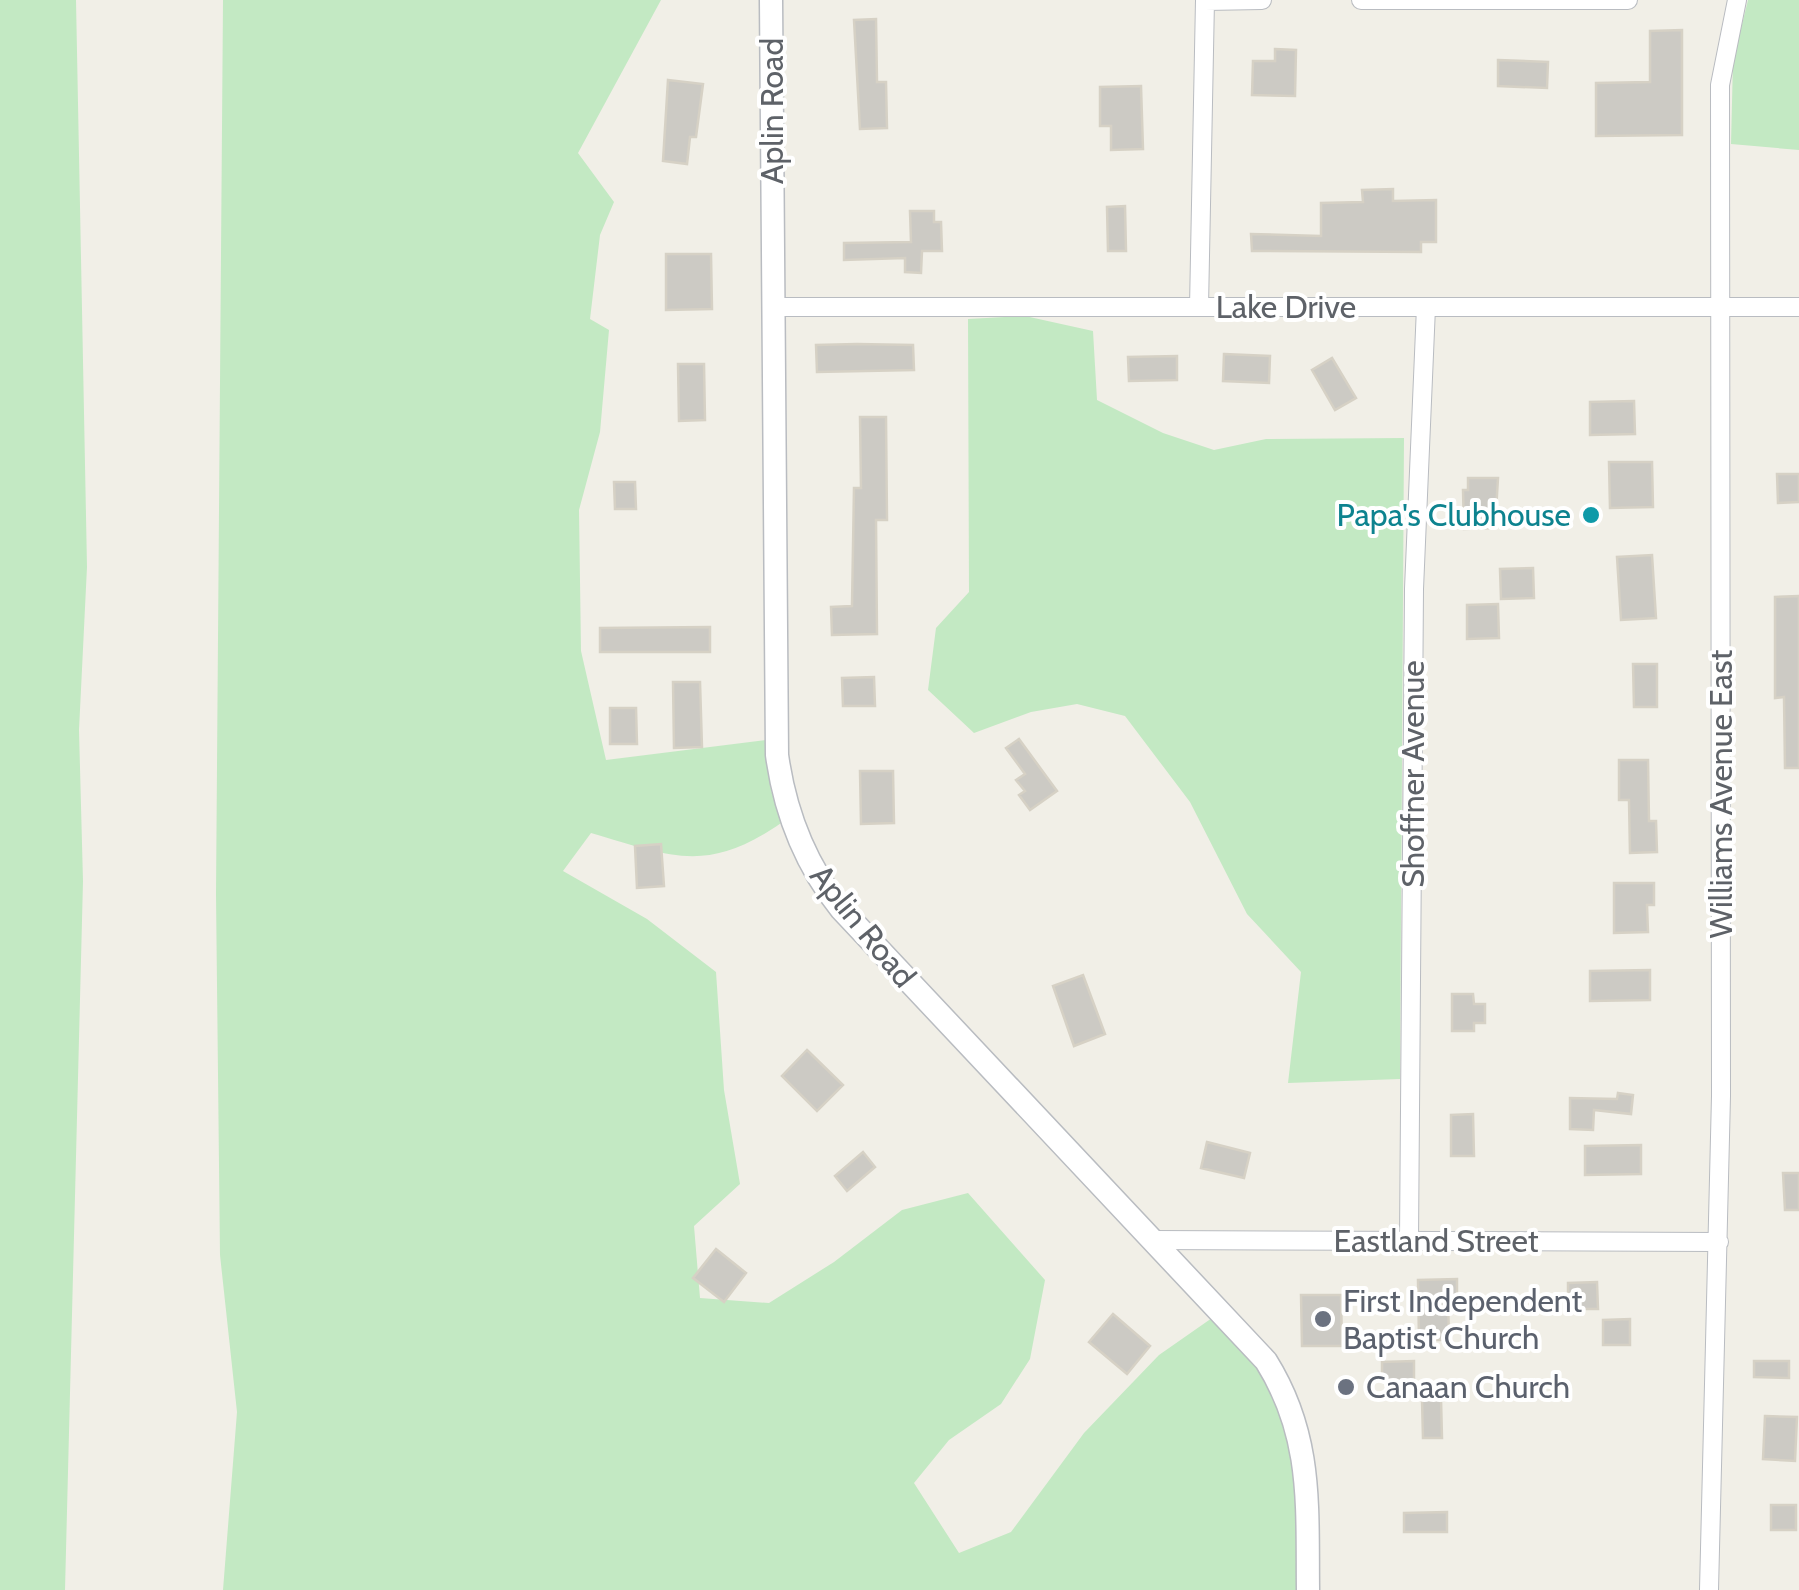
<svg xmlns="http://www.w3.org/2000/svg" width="1799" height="1590" viewBox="0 0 1799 1590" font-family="Cabin,sans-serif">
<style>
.green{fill:#c3e9c3}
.building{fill:#cccac4;stroke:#d6d1c5;stroke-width:2.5}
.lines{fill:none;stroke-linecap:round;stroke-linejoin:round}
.minor-casing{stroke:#b9bcc1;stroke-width:20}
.tertiary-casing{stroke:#b9bcc1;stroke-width:25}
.minor{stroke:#fff;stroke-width:18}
.tertiary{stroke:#fff;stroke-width:22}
.culture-dot{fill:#0f9aa8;stroke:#fff;stroke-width:4}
.worship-dot{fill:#6b7280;stroke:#fff;stroke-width:4}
.labels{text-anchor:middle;stroke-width:8;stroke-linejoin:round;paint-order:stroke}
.street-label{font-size:32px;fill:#5e6268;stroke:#fff}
.culture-label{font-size:32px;fill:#0d838f;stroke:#fff;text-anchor:end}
.worship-label{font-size:32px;fill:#5b616d;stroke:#fff;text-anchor:start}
</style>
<rect width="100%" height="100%" fill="#f1efe7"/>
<!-- green -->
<path class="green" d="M0,0H76L87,567L79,730L83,881L65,1590H0Z
M223,0H661L578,153L614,202L600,235L590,319L609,330L600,432L579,510L581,651L606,760L766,740L771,790L781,823C707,875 670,856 591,833L563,871L647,919L716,972L724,1090L740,1184L694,1226L700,1298L769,1303L834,1262L902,1210L968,1193L1045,1280L1030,1359L1001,1404L949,1440L914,1483L959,1553L1011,1532L1084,1433L1159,1355L1212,1318C1234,1341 1257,1362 1272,1390C1304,1448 1296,1525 1297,1590H223L237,1412L220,1255L216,894Z
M1748,0H1799V150L1731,144L1733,61Z
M1025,316L1093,331L1097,400L1163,433L1214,450L1266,439L1404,438L1400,1079L1288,1083L1301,972L1247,914L1190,802L1125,716L1077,704L1031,712L974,733L928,690L936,628L969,592L968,319Z"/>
<!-- building -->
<path class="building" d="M876,19L877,82H886L887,128L860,129L854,20Z
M1682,30V135L1596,136V83L1650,82V31Z
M1275,49L1296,50L1295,96L1252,95L1253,61H1275Z
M1498,60L1548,62L1547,88L1498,86Z
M668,80L703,84L696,137H690L687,164L663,161Z
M1141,86L1143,149L1111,150V126H1100V87Z
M1393,189V201L1436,200V242H1421V252L1252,251L1251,234L1321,236V203L1363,202L1362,190Z
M1125,206L1126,251H1108L1107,207Z
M910,211H934V222H941L942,251H922L921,273L905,272V258L844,260V243L911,242Z
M666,254H711L712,309L666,310Z
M857,344L913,345L914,370L817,372L816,345Z
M1224,354L1270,356L1269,383L1223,381Z
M1177,356V380L1129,381L1128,357Z
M1332,358L1356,398L1335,410L1312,370Z
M678,364H704L705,420L679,421Z
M1634,401L1635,434L1590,435V402Z
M860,417H886L887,520H876L877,634L832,635L831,607L852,606L854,488H861Z
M1609,462H1652L1653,507L1610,508Z
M1777,474H1799V502L1778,503Z
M1468,478H1498L1495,528L1464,529L1463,490H1468Z
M614,482H635L636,509H615Z
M1652,555L1656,618L1621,620L1617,557Z
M1533,568L1534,598L1501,599L1500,569Z
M1799,596V768H1785L1784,697L1775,698V597Z
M1498,604L1499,638L1467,639V605Z
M710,627V652H600V628Z
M1633,664H1657V707H1634Z
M874,677L875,706H843L842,678Z
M673,682H700L702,747L674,748Z
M610,708H636L637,744H610Z
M1019,739L1057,791L1030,810L1019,795L1025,791L1016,780L1025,774L1006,748Z
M1619,760H1648L1649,821H1656L1657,852L1630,853L1629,800H1619Z
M860,771H893L894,823L861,824Z
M661,844L664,886L637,888L635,846Z
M1614,883H1654V905H1647L1648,932L1614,933Z
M1650,970V1000L1590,1001V971Z
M1083,975L1105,1034L1074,1046L1053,986Z
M1452,994H1473L1474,1004H1485V1023H1474V1031H1452Z
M807,1050L843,1085L817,1111L782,1076Z
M1618,1093L1633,1095L1631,1114L1594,1110L1593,1130L1570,1129V1098L1617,1099Z
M1473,1114L1474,1156H1451V1115Z
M1207,1142L1250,1153L1244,1178L1201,1168Z
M1641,1145V1174L1585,1175V1146Z
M863,1152L875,1167L847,1191L835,1176Z
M1783,1173H1799V1210H1785Z
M716,1249L746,1273L724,1302L693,1278Z
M1457,1279V1297H1448L1449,1340H1419L1418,1280Z
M1597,1282L1598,1309H1568V1283Z
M1301,1295H1341L1342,1346H1302Z
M1113,1314L1150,1346L1127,1374L1089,1342Z
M1630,1319V1345H1603V1320Z
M1414,1361V1381H1382V1362Z
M1754,1361H1789V1378L1754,1377Z
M1441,1399L1442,1438H1423L1422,1400Z
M1765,1416L1797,1417L1795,1461L1763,1459Z
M1771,1505H1796V1530H1771Z
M1447,1512V1532H1404V1513Z"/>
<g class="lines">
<!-- minor casing -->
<g class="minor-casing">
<path id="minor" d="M1361,0H1628
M1205,1L1262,0
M773,307H1799
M1199,307L1205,0
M1152,1240L1719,1242
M1409,1241L1414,589L1426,307
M1709,1590L1721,1096L1720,85L1737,0"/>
</g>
<!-- tertiary casing -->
<g class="tertiary-casing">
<path id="tertiary" d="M771,0L777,755C785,813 805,864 841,909L1266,1361C1313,1436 1307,1505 1308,1590"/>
</g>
<!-- minor -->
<use href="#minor" class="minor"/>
<!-- tertiary -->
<use href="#tertiary" class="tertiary"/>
</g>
<!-- markers -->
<circle class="culture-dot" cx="1591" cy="515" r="10"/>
<g class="worship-dot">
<circle cx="1323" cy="1319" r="10"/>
<circle cx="1346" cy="1387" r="10"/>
</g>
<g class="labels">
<!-- street labels -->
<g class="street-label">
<text transform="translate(772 111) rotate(-90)" y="11">Aplin Road</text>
<text x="1286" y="318">Lake Drive</text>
<text transform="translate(1413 774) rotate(-90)" y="11">Shoffner Avenue</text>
<text transform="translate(1721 794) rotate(-90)" y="11">Williams Avenue East</text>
<text transform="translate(863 926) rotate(51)" y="11">Aplin Road</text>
<text x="1436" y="1252">Eastland Street</text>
</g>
<!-- culture labels -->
<g class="culture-label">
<text x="1571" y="526">Papa's Clubhouse</text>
</g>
<!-- worship labels -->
<g class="worship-label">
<text x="1343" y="1312">First Independent<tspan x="1343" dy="37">Baptist Church</tspan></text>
<text x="1366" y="1398">Canaan Church</text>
</g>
</g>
</svg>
